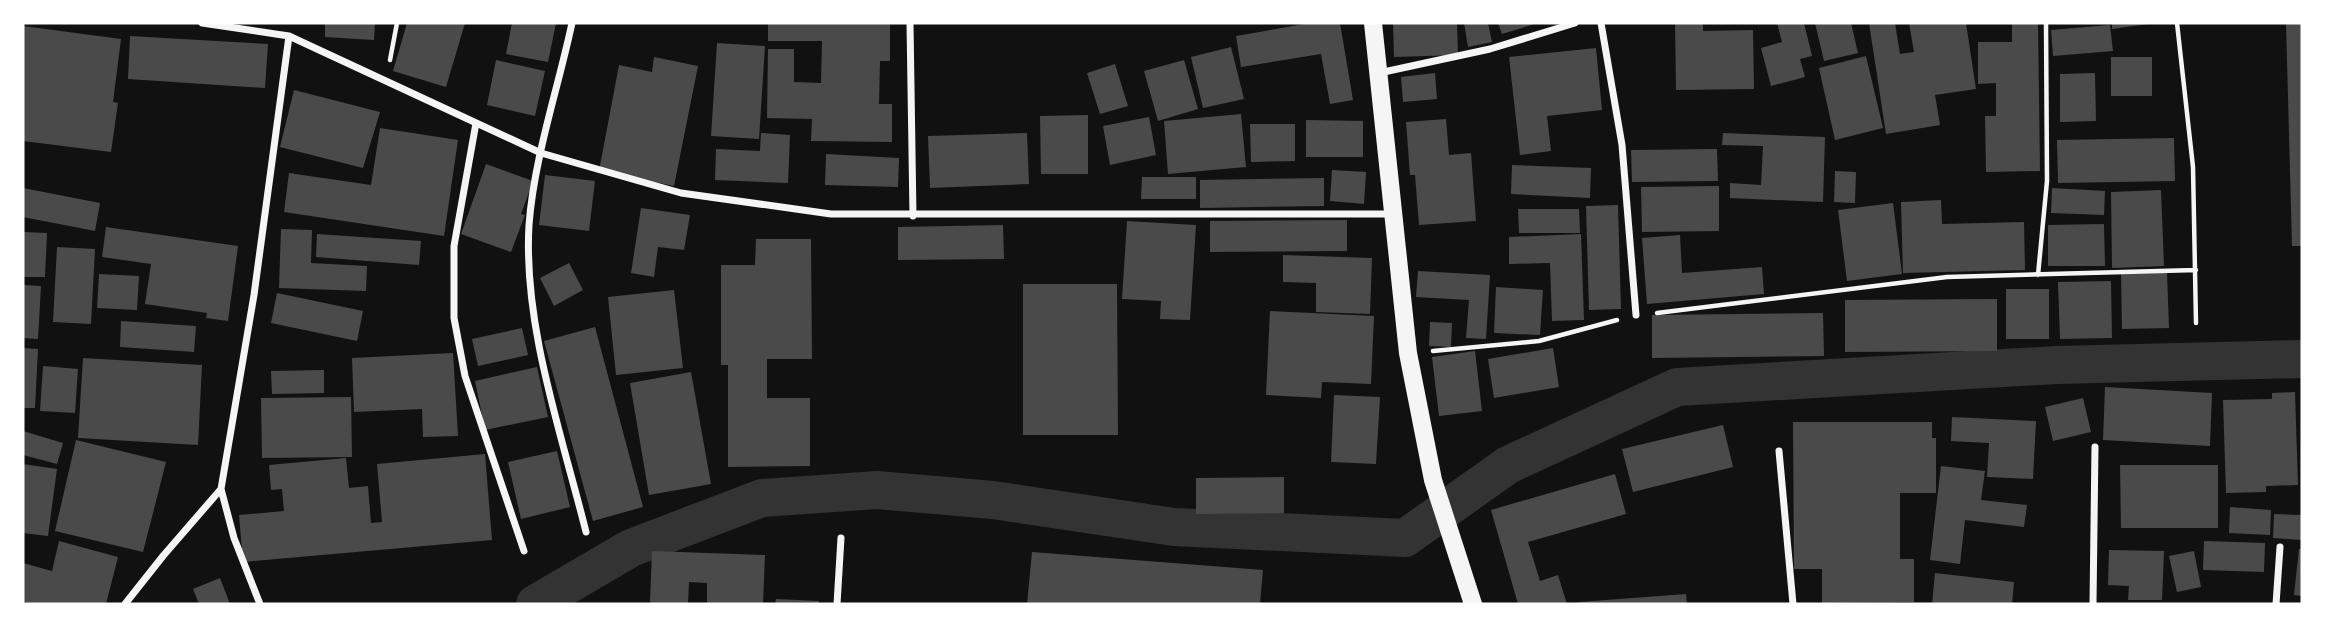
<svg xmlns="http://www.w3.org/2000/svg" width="2325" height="627" viewBox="0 0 2325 627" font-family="Mulish,sans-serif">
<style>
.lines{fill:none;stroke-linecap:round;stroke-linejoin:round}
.canal{stroke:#333;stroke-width:38}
.building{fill:#4a4a4a}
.path{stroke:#f5f5f5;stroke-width:4.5}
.minor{stroke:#f5f5f5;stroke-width:7}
.primary{stroke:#f5f5f5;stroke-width:18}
</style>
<rect width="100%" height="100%" fill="#111"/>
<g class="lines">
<!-- canal -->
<path class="canal" d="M535,604L631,548L762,498L877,490L993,500L1174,527L1405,538L1508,465L1677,387L2057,365L2302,359"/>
</g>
<!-- building -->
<path class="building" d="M325,23H375L374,40L325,37Z
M407,23H465L446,87L393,71Z
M512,23H556L548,62L506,54Z
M768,23H890V61H880L879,104H892V142L811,141L812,119L767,118L768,49H794V82L821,83L822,41H768Z
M1310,23H1340L1353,100L1330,104L1321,54L1241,67L1236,36Z
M1393,23H1457L1458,55L1394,57Z
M1464,23H1488L1492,42L1468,47Z
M1498,23H1538L1502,34Z
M1675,23H1703V31L1753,30L1754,89L1676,90Z
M1777,23H1804L1812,56L1800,59L1805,77L1771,86L1761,48L1782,42Z
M1815,23H1851L1858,53L1824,61Z
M1869,23H1895L1900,54L1914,52L1909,23H1966L1976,89L1935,95L1940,125L1886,134Z
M2012,23H2038L2040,171L1986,172L1985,116H1996V83L1978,84V42H2012Z
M2112,23H2147L2148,24L2112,29Z
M2286,23H2302V246H2292Z
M2110,25L2113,51L2053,56L2051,30Z
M23,26L121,39L113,102L118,103L111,152L23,141Z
M130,36L268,44L265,88L128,79Z
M717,43L765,46L759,139L711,136Z
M1231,47L1244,99L1203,108L1191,57Z
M1596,48L1602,110L1547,116L1551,151L1520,155L1509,57Z
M1866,56L1883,128L1835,140L1819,68Z
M654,57L698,66L674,186L599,171L619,65L652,72Z
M2111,57H2152V96H2111Z
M496,60L545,71L535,116L487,105Z
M1184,60L1198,109L1158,121L1144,71Z
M1115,64L1128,106L1100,114L1087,73Z
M1435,73L1437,99L1403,102L1401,77Z
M2095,73L2096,121L2060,122V74Z
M294,90L380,112L363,168L280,147Z
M1241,114L1246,167L1168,174L1164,121Z
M1088,115V174H1041L1040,116Z
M1149,117L1156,155L1110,165L1103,126Z
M1446,119L1449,155L1471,153L1476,221L1419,225L1415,175H1410L1406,122Z
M1306,120L1363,121V157H1306Z
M1250,124H1295V161L1251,162Z
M380,128L458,140L444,236L284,212L289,173L371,185Z
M761,133L790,135L788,183L715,180L716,149L760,151Z
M1027,133L1029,184L930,188L928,136Z
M1723,133L1825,137L1823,202L1730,198V183L1761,185L1763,146L1722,145Z
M2174,138L2175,181L2058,183L2057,140Z
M1717,149L1718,181L1632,182L1631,150Z
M826,154L899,158L898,187L825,185Z
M486,164L533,181L521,214L525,215L511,252L461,234Z
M1512,165L1591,168L1590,198L1511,194Z
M1332,170L1366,172L1364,204L1330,201Z
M1835,171L1856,172L1855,203L1834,202Z
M545,175L595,181L589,231L539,225Z
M1142,177H1196V199H1141Z
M1324,178V206L1200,208V180Z
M1719,186V231L1642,232L1641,187Z
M23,188L100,203L95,231L23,217Z
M2052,188L2105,191L2104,215L2051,213Z
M2161,190L2164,266L2112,268L2111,192Z
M1941,200L1942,224L2024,222L2025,270L1903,273L1901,202Z
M1893,203L1902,274L1847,281L1838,210Z
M1618,205L1621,309L1589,310L1586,206Z
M641,208L690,215L684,250L658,247L654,277L631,273Z
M1518,209H1579L1580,233H1519Z
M1347,220V251L1210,252V221Z
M1127,221L1196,225L1190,320L1160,319L1161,301L1122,299Z
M2104,224L2105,266H2048V225Z
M1003,225L1004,259L898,260V227Z
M106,227L238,246L228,321L206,318L207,313L145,304L151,264L102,257Z
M281,229L312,230L311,263L367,266L366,291L279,288Z
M23,232L47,233L45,277H23Z
M317,234L421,241L419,265L316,257Z
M1581,234L1584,320L1552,321L1550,263L1509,264V237Z
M1680,235L1682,273L1762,267L1764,294L1647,304L1642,238Z
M756,239H811L812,359H767V398H810V466L728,467V365H721V265H755Z
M57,247L95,249L91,324L53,322Z
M1283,255L1372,258L1370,314L1316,312V283L1283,282Z
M569,263L583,290L554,306L540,278Z
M1418,271L1490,275L1486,339L1466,338L1469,300L1416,297Z
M2167,272L2169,328L2122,329L2121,273Z
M99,274L139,276L137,310L97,308Z
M2111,281L2112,338L2060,339L2058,282Z
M1023,284H1117L1118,435H1023Z
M23,285L41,286L38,339L23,338Z
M1496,287L1543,290L1540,335L1494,333Z
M2006,289H2049V339H2006Z
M674,290L683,368L616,375L608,297Z
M277,293L363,311L357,341L271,323Z
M1997,299V351L1845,352V300Z
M1270,311L1374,316L1371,384L1322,382L1321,398L1266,395Z
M1823,313L1824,356L1652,358V315Z
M121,321L196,326L194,352L120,347Z
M1430,322L1452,323L1451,347L1429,346Z
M595,327L643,507L593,521L544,341Z
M522,328L528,355L478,366L472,339Z
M23,348L38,349L35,408H23Z
M1553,348L1559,387L1494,398L1488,359Z
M1475,351L1482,411L1439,416L1432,357Z
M453,353L458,436L423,437L422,409L354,412L352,358Z
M83,358L202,365L198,445L78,438Z
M43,366L78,369L75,413L40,411Z
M537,367L548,417L485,430L475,381Z
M324,370V393L272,394L271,371Z
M691,372L711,484L649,495L630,383Z
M2105,387L2212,393L2210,446L2103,440Z
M2295,392L2298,485L2266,486V492L2226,493L2223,400L2272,399V393Z
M1334,395L1380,397L1376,464L1331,462Z
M351,397L352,457L262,458L261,398Z
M2083,398L2091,432L2053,441L2045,407Z
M1952,417L2036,421L2033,479L1987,477L1989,443L1951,441Z
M1793,422H1932V438H1936V493H1900V559H1914V602L1822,603V569H1794Z
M1723,425L1733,467L1633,492L1622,449Z
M23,431L63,443L57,464L23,455Z
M76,440L166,462L143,552L55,531Z
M557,451L570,507L521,519L508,462Z
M485,454L492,540L243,562L239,515L284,511L282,489L271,490L269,465L346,458L349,488L368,486L371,523L382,522L377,464Z
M23,464L57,469L48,536L23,533Z
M2120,465H2218V528H2121Z
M1941,466L1985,471L1981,500L2027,505L2024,527L1965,520L1960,564L1930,560Z
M1615,474L1626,514L1528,542L1540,581L1558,575L1567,604H1518L1491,510Z
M1284,477V513L1196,514V478Z
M2230,507L2271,510L2270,535L2229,533Z
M2274,514L2302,515V540L2273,538Z
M59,541L118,557L106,604H33L23,602V563L52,571Z
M2204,541L2265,543L2264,572L2203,570Z
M2299,549H2302V596L2294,595Z
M2109,550L2164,551L2162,600H2128L2129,586L2108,585Z
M652,551L765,555L763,604H707V583L689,582L688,604L650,603Z
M2194,551L2201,587L2177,592L2169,556Z
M1032,552L1263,570L1260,604H1027Z
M1935,573L2014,582L2012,604H1932Z
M220,578L230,604H199L193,589Z
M1686,594L1687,604H1579V602Z
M776,599L819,601V604H775Z"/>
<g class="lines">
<!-- path -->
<path class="path" d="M2177,23L2193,167L2196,323
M390,60L397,23
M2038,275L2047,181L2046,23
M1657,313L1947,277L2196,270
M1433,351L1539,341L1617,320"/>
<!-- minor -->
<path class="minor" d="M202,23L289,36L541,153L681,193L831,214H1391
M572,23C558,89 534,158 529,225C523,326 562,435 586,532
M910,23L913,216
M1601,23L1622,145L1636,315
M1379,73L1490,49L1575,23
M476,123L454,246V318L465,376L524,551
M1779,451L1793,604
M125,604L163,556L221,489
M260,604L234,538L221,489L254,295L289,36
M837,604L841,538
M2093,604L2095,447
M2276,604L2280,547"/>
<!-- primary -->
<path class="primary" d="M1373,23L1408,353L1433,480L1473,604"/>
</g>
<!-- border -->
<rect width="2325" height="627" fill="none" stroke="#ffffff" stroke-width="49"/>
</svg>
